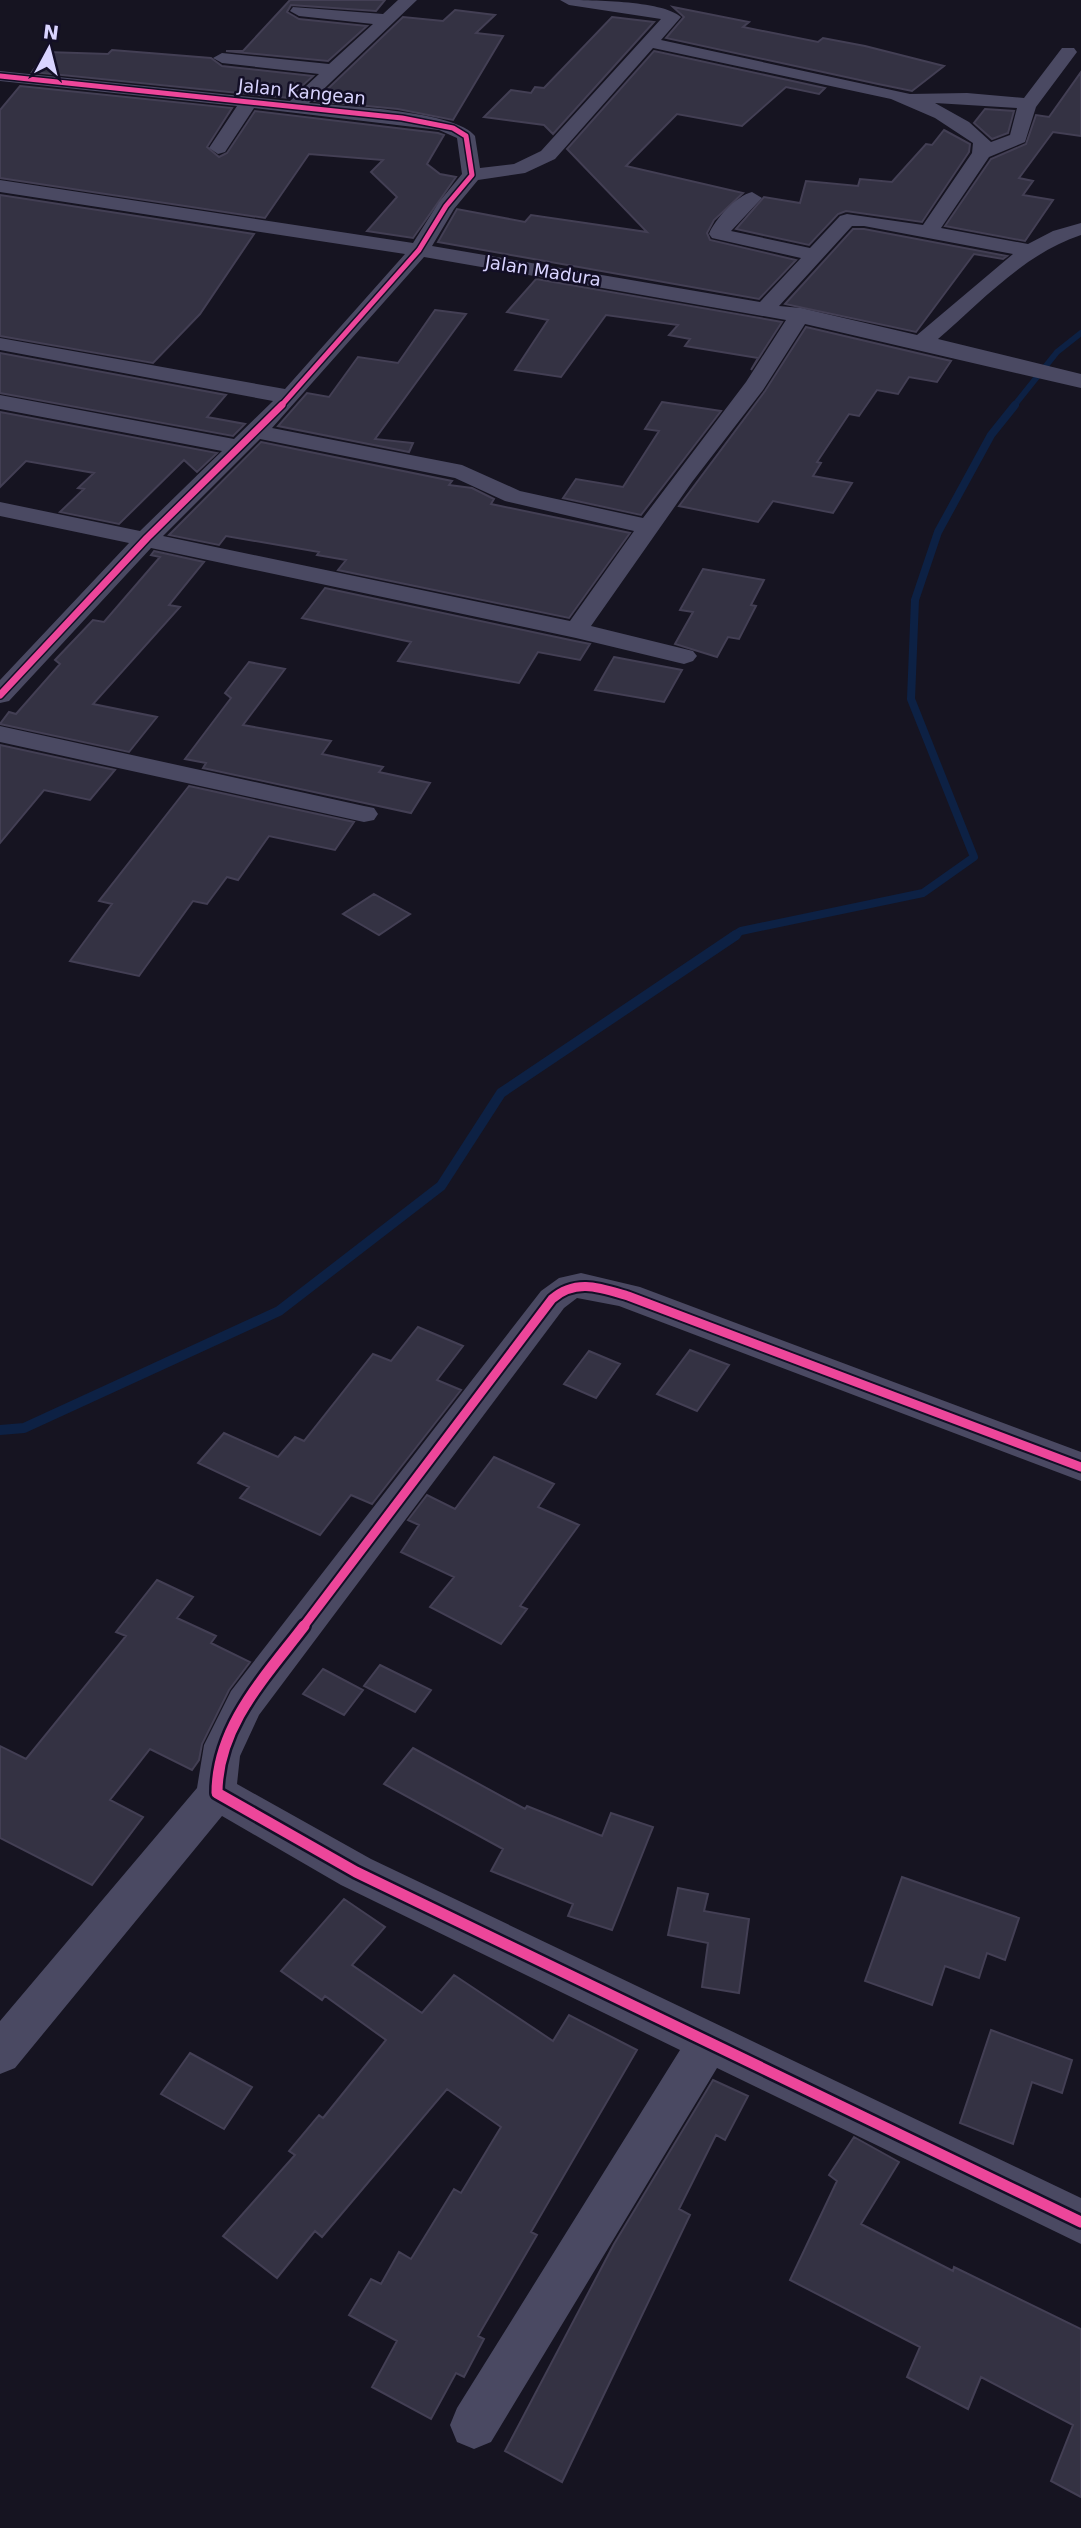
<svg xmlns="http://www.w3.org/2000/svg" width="1081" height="2528" viewBox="0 0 1081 2528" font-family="'DejaVu Sans',sans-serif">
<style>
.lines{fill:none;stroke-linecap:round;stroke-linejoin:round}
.stream-far2{stroke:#0d2144;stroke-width:6}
.stream-far1{stroke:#0d2144;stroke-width:8}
.stream{stroke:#0d2144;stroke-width:10}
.building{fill:#343243;stroke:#433f54;stroke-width:2}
.minor{fill:#4a4962;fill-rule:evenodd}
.cycleway-far3-casing{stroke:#130f26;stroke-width:8}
.cycleway-far2-casing{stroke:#130f26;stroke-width:10}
.cycleway-far1-casing{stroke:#130f26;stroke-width:13}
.cycleway-casing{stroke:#130f26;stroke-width:16}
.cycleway-far3{stroke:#ed469a;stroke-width:5}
.cycleway-far2{stroke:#ed469a;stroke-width:7}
.cycleway-far1{stroke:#ed469a;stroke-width:9}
.cycleway{stroke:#ed469a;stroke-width:11}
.labels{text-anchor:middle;stroke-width:5;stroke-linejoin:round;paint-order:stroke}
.far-street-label{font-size:18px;fill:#d9d4ff;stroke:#130f26}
</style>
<rect width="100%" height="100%" fill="#161421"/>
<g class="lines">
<!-- stream-far2 -->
<path class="stream-far2" d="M1013,407L1057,352L1081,333"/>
<!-- stream-far1 -->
<path class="stream-far1" d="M733,936L741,931L923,893L974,857L911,699L915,600L938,532L991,435L1015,405"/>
<!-- stream -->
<path class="stream" d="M0,1430L24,1428L279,1311L441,1186L501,1093L736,935"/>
</g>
<!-- building -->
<path class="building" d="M290,0H385L376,11L291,5L287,12L299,19L367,26L328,61L226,51H243Z
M673,7L749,22L743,27L818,42L823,38L865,46L944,66L912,91L878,84L666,38L684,17Z
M455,10L495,15L476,33L503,36L453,120L398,109L315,101L403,17L443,21Z
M612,17L654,22L553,134L544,125L484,117L511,90L531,93L535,87L544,88Z
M112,50L211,58L222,66L313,76L289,98L32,72L47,52L108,54Z
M654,51L825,88L819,94L786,87L742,126L677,114L626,166L743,193L714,220L707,233L710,240L796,260L759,299L438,242L457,209L525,222L531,215L647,232L567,149Z
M1081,72V136L1053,132L1019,178L1033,181L1023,195L1053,200L1025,241L945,226L991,159L1026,144L1036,115L1049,117Z
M20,86L232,108L207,147L219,157L227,153L255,111L438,133L444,135L427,164L440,174L456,177L413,238L367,231L397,197L371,172L383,160L309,154L265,218L0,178V110Z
M985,109L1014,111L1008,133L992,139L974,123Z
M944,130L970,144L969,152L922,222L846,211L838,214L809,245L736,229L764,197L800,203L806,181L858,186L860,179L892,182L926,144L932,145Z
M0,195L254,234L200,314L153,363L0,336Z
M853,229H864L1007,256L1003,259L974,254L916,332L785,304Z
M536,279L782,322L751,370L758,358L685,346L690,339L669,335L678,325L606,315L561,377L515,370L548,320L507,312Z
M435,310L466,314L375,439L413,443L409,452L278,426L307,393L329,397L358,357L398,363Z
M806,327L951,361L937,382L909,377L898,394L877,390L859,416L849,414L817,462L821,463L813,476L852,483L833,513L773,501L758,522L679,506L765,391Z
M0,353L226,395L207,417L245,424L233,436L0,393Z
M662,402L721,411L641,515L563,498L576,479L623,487L659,431L645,429Z
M0,412L217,453L197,472L184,460L119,524L60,512L84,489L78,488L94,473L26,461L0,487Z
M261,442L452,481L449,485L472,488L494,499L491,504L630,533L569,618L338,570L346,560L317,555L319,552L226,536L219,545L169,535Z
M154,551L204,562L169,605L180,607L93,704L157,717L129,752L0,724L9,712L16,714L60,664L55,660L93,620L104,622L160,557L151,555Z
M703,569L764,580L751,605L756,606L739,639L728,637L717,657L675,644L693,612L680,610Z
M325,588L575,641L590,644L580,660L538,652L519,683L398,661L411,642L302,618Z
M614,657L682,670L664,702L595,690Z
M249,662L285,669L243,725L331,741L322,754L383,767L379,772L430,783L411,813L203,768L206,763L185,759L231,698L225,693Z
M0,745L115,770L90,800L44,790L0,843Z
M189,786L354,822L335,850L269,836L238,880L227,877L207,904L193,901L139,976L70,961L112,904L99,901Z
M374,894L410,914L379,935L343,914Z
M418,1327L463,1346L437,1380L461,1390L372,1504L351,1495L320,1535L240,1498L249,1487L198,1463L224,1433L278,1457L295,1437L304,1441L373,1354L391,1361Z
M690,1350L729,1365L697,1411L657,1394Z
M589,1351L620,1364L596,1398L564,1384Z
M494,1457L554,1484L538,1507L579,1525L520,1606L527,1609L501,1644L430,1607L454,1577L401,1552L419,1525L408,1520L427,1495L455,1509Z
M157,1580L193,1597L177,1618L216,1636L211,1643L250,1662L229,1690L202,1744L199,1760L192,1770L150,1749L110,1800L143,1817L92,1885L0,1838V1746L26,1759L126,1636L116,1632Z
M380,1665L431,1690L415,1712L364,1686Z
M323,1669L363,1690L344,1715L303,1694Z
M413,1748L525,1809L527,1806L602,1836L611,1813L653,1827L612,1930L568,1916L573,1904L491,1871L503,1849L384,1784Z
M902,1877L1019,1918L1005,1960L987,1953L979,1978L945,1966L932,2005L865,1981Z
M678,1888L708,1894L704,1911L749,1919L739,1993L702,1987L708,1943L668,1935Z
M344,1899L385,1927L352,1965L422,2013L454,1975L553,2041L569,2015L637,2050L531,2232L537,2235L478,2336L484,2339L464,2377L456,2373L431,2419L372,2387L397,2341L349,2315L371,2279L381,2284L399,2252L411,2259L454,2189L461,2193L501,2127L447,2089L322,2237L315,2231L277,2278L223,2236L295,2155L289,2151L319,2115L323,2118L386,2040L325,1996L322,2000L281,1971Z
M991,2030L1072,2060L1062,2093L1032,2082L1013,2144L960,2123Z
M190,2053L252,2087L224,2129L161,2094Z
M713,2080L748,2096L725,2140L716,2135L679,2209L690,2215L562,2482L505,2451L614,2244Z
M854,2137L899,2162L861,2224L953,2271L954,2267L1081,2329V2497L1051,2481L1073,2425L981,2377L968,2409L907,2377L920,2347L790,2280L837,2181L829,2175Z"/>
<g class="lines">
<!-- minor -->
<path class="minor" d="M398,0H417L309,103C343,106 457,111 475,136L480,168L514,164L541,151L661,19L569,5L560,0C588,0 662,0 681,17L661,40L910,94L967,93L1024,98L1062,48H1074L1077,52L1036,107L1025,142L989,157L941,228L1028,244L1053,231L1081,223V235C1024,254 982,301 938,339L1081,374V388L805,324L763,390L692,482L591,626L693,651L697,656L693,661L684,664L576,638L151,548L9,701L0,703V680L129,543L0,516V502L140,531L222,451L0,409V395L234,439L273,401L0,350V338L285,389L405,254L0,192V180L413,243L439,202L462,174L457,138L439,130L254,108L225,152L218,154L209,148L237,106L0,81V71L290,101L319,74L222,63L213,58L222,53L329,64L373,24L299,16L290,11L293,7L383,14ZM653,48L891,99L935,118L973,143L972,153L923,225L847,214L840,216L810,248L731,231L762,198L752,192C736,196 715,219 709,234L712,238L801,258L760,302L432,246L454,209L478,180L525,173L555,159ZM935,103L1017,108L1010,135L991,142L969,122ZM852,226H864L1013,254L917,335L801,308L779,306ZM424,257L786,320L746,382L643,518L520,491L462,465L272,428ZM260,439L455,478L505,501L634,531L570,621L163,536Z
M0,726L364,806L374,808L378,814L374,820L364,822L0,742Z
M581,1273L640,1287L1081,1452V1481L619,1306L577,1298L564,1308L259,1715L240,1756L237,1784L371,1859L1081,2198V2244L717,2068L491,2442L474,2449L457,2442L450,2425L457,2408L680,2050L341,1885L222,1816L15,2068L0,2074V2021L197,1788L204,1745L231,1691L541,1291L559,1278Z"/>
<!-- cycleway-far3 casing -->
<g class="cycleway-far3-casing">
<path id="cycleway-far3" d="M0,76L402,118L453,128L466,136L472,175L446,206L419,250L280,407"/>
</g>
<!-- cycleway-far2 casing -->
<g class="cycleway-far2-casing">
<path id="cycleway-far2" d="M0,695L147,538L282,405"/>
</g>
<!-- cycleway-far1 casing -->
<g class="cycleway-far1-casing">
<path id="cycleway-far1" d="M303,1627L552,1299C576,1278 601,1288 628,1296L1081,1467"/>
</g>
<!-- cycleway casing -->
<g class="cycleway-casing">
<path id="cycleway" d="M304,1626C266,1676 217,1726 217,1793L356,1872L1081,2222"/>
</g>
<!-- cycleway-far3 -->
<use href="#cycleway-far3" class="cycleway-far3"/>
<!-- cycleway-far2 -->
<use href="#cycleway-far2" class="cycleway-far2"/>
<!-- cycleway-far1 -->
<use href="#cycleway-far1" class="cycleway-far1"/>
<!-- cycleway -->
<use href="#cycleway" class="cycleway"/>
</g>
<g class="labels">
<!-- far-street labels -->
<g class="far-street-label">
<text transform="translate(302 92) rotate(6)" y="6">Jalan Kangean</text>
<text transform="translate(543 271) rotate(9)" y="6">Jalan Madura</text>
</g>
</g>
<!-- north arrow -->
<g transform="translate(49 49) rotate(7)" stroke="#130f26" stroke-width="5" paint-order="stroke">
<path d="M0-5L12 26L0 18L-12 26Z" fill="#d9d4ff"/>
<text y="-10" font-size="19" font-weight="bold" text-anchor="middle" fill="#d9d4ff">N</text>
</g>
</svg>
